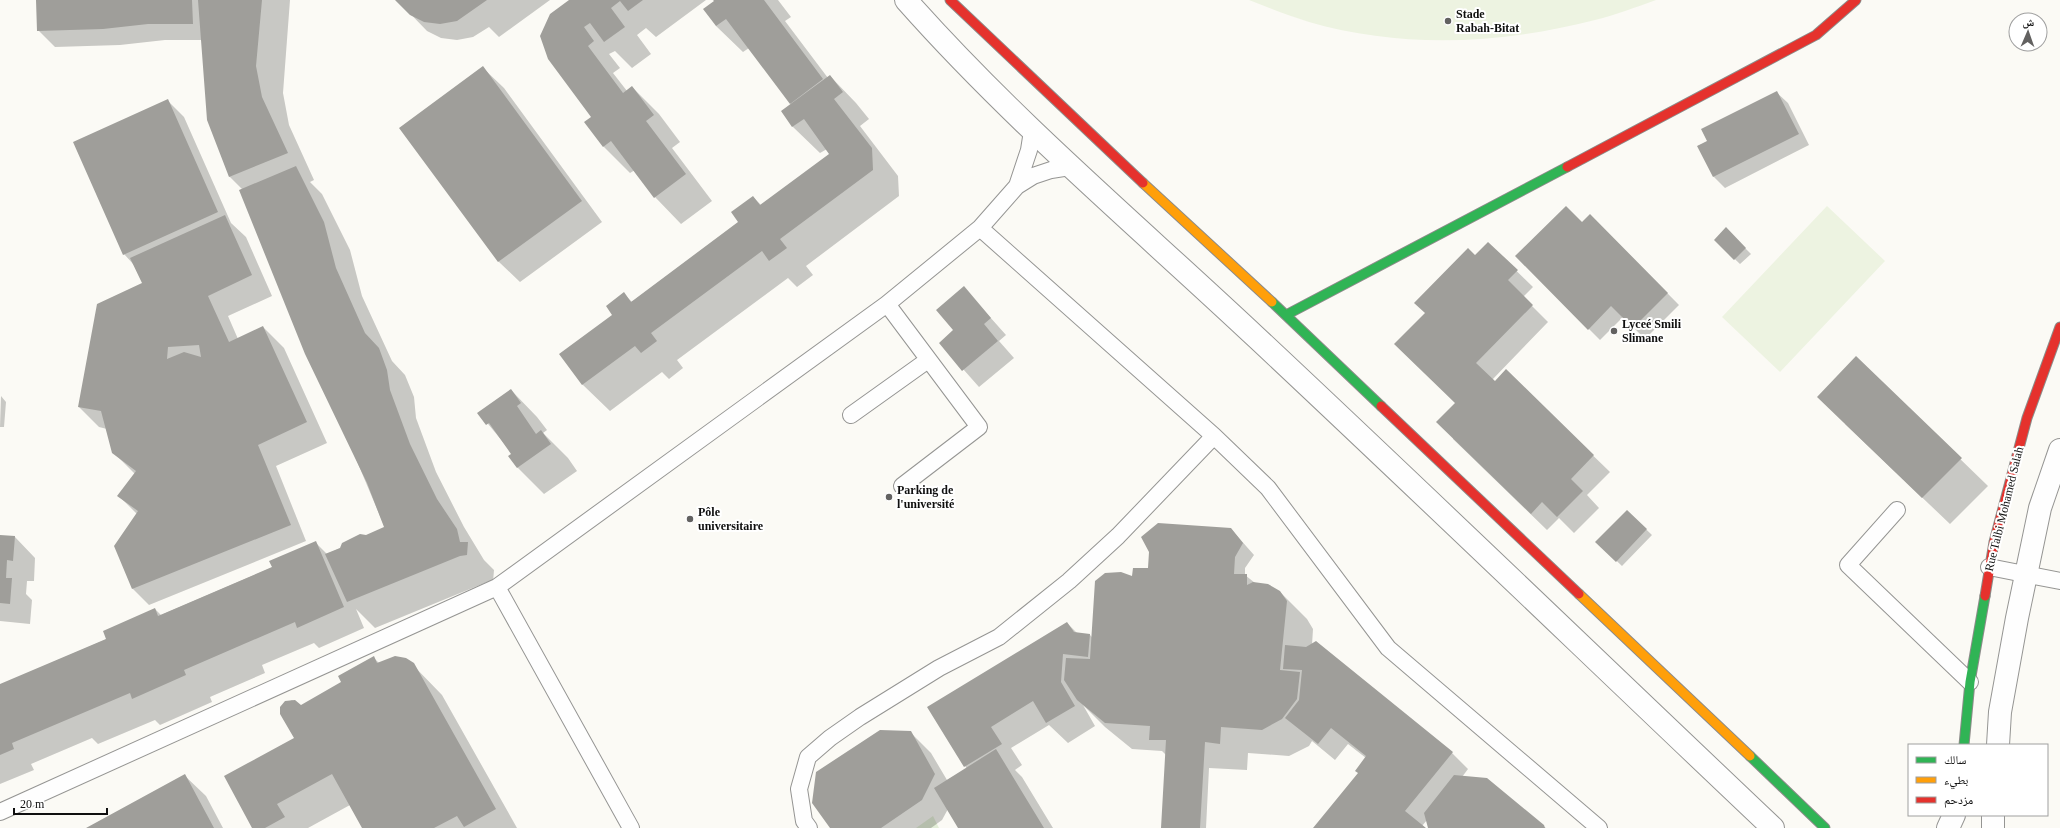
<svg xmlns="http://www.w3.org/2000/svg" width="2060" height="828" viewBox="0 0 2060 828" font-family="'Times New Roman','Noto Naskh Arabic',serif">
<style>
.green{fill:#e3eed8}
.pitch{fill:#edf3e1}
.shadow{fill:#0003}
.building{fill:#9f9e9a;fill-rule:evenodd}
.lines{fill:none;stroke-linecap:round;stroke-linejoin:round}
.lane-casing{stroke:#959593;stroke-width:18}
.street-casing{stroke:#959593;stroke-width:24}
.fast-casing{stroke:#8c8b89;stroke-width:11}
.slow-casing{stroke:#8c8b89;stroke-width:11}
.jam-casing{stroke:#8c8b89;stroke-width:11}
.lane{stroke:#fefefe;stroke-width:16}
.street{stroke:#fefefe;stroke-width:22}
.fast{stroke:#30b455;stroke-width:9}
.slow{stroke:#ff9f0a;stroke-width:9}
.jam{stroke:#e5322d;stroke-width:9}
.poi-dot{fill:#626160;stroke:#fff;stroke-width:1.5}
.labels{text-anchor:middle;stroke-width:4;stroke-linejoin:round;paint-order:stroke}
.poi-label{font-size:12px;font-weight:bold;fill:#0f0f0f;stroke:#fff;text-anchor:start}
.street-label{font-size:12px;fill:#0f0f0f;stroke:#fff}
</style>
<rect width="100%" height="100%" fill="#fbfaf5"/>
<!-- green -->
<path class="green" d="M933,816L939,828H916Z"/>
<!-- pitch -->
<path class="pitch" d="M1249,0H1656C1636,7 1616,15 1595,20C1501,44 1403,49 1309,22C1289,16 1269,8 1249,0Z
M1827,206L1885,261L1780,372L1722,317Z"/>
<!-- shadow -->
<path class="shadow" d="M37,0H290L283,93L289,125L314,180L310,182L322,194L350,250L362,296L392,361L405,375L414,397L416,418L436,472L464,527L484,560L494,570L493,582H487L375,628L356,609L364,628L319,648L314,643L262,665L265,673L210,697L212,702L160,725L155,720L98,744L92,738L31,764L34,770L0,784V685L107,639L155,609L161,615L273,567L315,542L327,554L385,528L243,190L229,176L202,40H165L120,45L55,47L38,30Z
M397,0H550L499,37L489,27L473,37L457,40L441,38L427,31Z
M571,0H706L656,37L646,28L637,35L651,54L632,68L615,51L609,54L620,68L613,73L627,91L632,87L659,114L680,142L672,148L712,201L681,224L655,197L635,170L630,173L604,147L592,117Z
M714,0H778L791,17L785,21L828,78L830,76L856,103L869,119L860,126L898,176L899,196L806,266L813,275L797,287L788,278L677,360L683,368L669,379L662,372L610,411L583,385L561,355L613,316L624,294L632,302L739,222L753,197L761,205L831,154L827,149L820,153L793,127L782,112L792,105L749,48L743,52L716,26Z
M483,68L504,88L602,222L520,282L499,262L401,128Z
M1776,92L1788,103L1809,145L1725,188L1714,177L1698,146L1709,141Z
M168,101L184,117L231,223L246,237L272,296L228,316L238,339L263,327L284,348L327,443L276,466L306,541L149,605L133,589L137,514L119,496L135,474L113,452L107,429L99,427L79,407L143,284L134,265L124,254Z
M1590,215L1679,305L1645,339L1623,317L1600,340L1516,256L1582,223Z
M1726,229L1751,254L1740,264L1715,240Z
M1488,243L1533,287L1523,297L1548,322L1492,380L1495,382L1506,371L1610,472L1587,495L1599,508L1574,533L1559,518L1547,530L1453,439L1456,403L1426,313Z
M964,288L1006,335L999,341L1014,358L979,387L940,343L955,330Z
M1856,358L1988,486L1950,524L1845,424Z
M511,390L537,417L547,430L543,433L568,458L577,471L544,494L518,468L509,456L513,454L479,413Z
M1,396L6,402L4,427H0Z
M1627,511L1652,535L1622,566L1597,542Z
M1231,529L1254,555L1245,568V575L1255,583L1280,592L1307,619L1313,629L1312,645L1452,753L1468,769L1462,777L1546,828H1429L1427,820L1422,826L1425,828H1314L1359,773L1366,758L1348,744L1335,760L1312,741L1309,746L1289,756L1248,753L1247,770L1209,768L1206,828H1162L1166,755L1162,751L1132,749L1105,727L1083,705L1095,726L1068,743L1049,725L1011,748L1022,765L1015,770L1022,777L1053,828H960L948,809L942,820L931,828H831L910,732L931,753L947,780L967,769L929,707L1067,623L1078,634H1089L1092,637L1133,577Z
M0,536L15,537L35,558L34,581H27L26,594L32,600L30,624L0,621Z
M373,657L379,663L409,661L442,695L517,828H363L350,805L308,828H253L295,738L284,704L292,700L301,706L343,682Z
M185,776L206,796L223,828H88Z"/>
<!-- building -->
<path class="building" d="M36,0H192L193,24H148L103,29L37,31Z
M198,0H262L256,66L262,97L288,153L229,177L207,120Z
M395,0H487L457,21L440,24L424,22L410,15Z
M569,0H643L628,11L620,1L611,8L625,27L604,42L590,23L584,27L594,41L588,46L623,93L632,86L654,115L646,121L686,174L654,198L611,141L603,147L584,122L591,117L548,59L540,36L550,14Z
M713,0H764L823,79L790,104L726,19L716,26L703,9L714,1Z
M483,66L582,201L498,262L399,128Z
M830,75L843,92L834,99L872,148L873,170L780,239L787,248L769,261L762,251L651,333L657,341L641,353L635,346L582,385L559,354L612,315L606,306L624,292L631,302L738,222L731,212L753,196L760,205L829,154L804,119L792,127L781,111Z
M1777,91L1799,134L1713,177L1697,146L1707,141L1701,129Z
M168,99L218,212L123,255L73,142Z
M296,166L324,222L336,268L365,333L379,348L387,370L390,390L410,444L437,499L457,529L460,542H468L467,555L460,556L347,602L325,554L340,548L342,543L360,534L366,535L384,527L367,483L305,354L239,190Z
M1566,206L1582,222L1590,214L1668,293L1633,328L1611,306L1588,330L1515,256Z
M225,215L252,275L208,296L229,342L263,326L307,422L258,445L291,525L132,589L114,546L138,511L117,496L136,471L112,453L101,411L78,407L97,304L142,283L130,258ZM199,345L201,357L184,352L167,359L168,347Z
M1726,227L1746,248L1734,260L1714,240Z
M1488,242L1518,270L1508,280L1533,305L1476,363L1495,381L1506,369L1594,455L1571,479L1583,491L1557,517L1542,502L1531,514L1436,422L1455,403L1394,344L1425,313L1414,303L1468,248L1475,255Z
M964,286L991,318L984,324L998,341L962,371L939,343L953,330L936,310Z
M1856,356L1962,458L1922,498L1817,397Z
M511,389L521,403L517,406L536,434L541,430L551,444L517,468L508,456L511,454L489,423L486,425L477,413Z
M1627,510L1647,529L1616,562L1595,542Z
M1158,523L1231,528L1243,543L1235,557L1234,574H1247V585L1253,582L1268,584L1280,591L1287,601L1280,670L1300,672L1297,699L1282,719L1262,730L1221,727L1220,744L1205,742L1200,828H1161L1166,740H1149L1150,726L1105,723L1077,700L1064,680L1066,658L1090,659L1095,581L1105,573L1121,572L1132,576L1133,568H1148L1149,552L1141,537Z
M0,535L15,536L13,561L7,560L6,578H12L10,604L0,603Z
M316,541L344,607L297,628L295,622L184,670L186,675L132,699L130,693L12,743L14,749L0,755V684L106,639L103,631L155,608L158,616L272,567L269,561Z
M1067,622L1074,632L1090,634L1088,657L1063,654L1061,682L1075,706L1046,723L1033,701L991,727L1002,744L964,767L927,707Z
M1316,641L1453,752L1405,811L1426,828H1313L1358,773L1355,771L1366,756L1331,728L1318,744L1285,718L1299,700L1302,670L1283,669L1285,645L1306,647Z
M374,656L377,663L395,656L406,658L414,663L496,809L464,827L457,816L434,828H362L332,774L277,804L285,817L265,828H252L224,776L294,738L280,714V707L285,701L295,700L301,705L341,682L338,676Z
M880,730L911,731L935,774L922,800L881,828H830L812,803L816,772Z
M996,749L1044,828H958L934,788Z
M185,774L214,828H86Z
M1454,775L1487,778L1544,825L1545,828H1428L1424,813Z"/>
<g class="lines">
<!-- lane casing -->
<g class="lane-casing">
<path id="lane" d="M1017,186L1029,150L1032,131
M980,228L1214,436L1268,488L1388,648L1599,828
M887,304L979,427L902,486
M851,415L928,360
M1897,510L1848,565L1970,682
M1989,567L2060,581
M497,587L631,828
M0,812L497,587L887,304L980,228L1017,186L1033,176L1051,170L1070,167
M809,828L804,821L799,789L808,757L830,738L860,717L939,668L999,637L1069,581L1118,536L1214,436"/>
</g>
<!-- street casing -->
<g class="street-casing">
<path id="street" d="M906,0C1014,122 1139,227 1257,338C1430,500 1601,665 1773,828
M1998,745L2000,712L2017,618L2040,508L2060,450
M1948,828L1954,815
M1993,828V815"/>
</g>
<!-- fast casing -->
<g class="fast-casing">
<path id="fast" d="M1272,302L1381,406
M1286,315L1567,167
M1964,745L1970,682L1985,596
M1750,756L1825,828"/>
</g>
<!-- slow casing -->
<g class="slow-casing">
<path id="slow" d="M1143,183L1272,302
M1579,594L1750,756"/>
</g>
<!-- jam casing -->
<g class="jam-casing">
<path id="jam" d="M950,0L1143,183
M1567,167L1816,35L1856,0
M1381,406L1579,594
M1985,596L1994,542L2027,418L2060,327"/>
</g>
<!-- lane -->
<use href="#lane" class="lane"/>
<!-- street -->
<use href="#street" class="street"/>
<!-- fast -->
<use href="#fast" class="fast"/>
<!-- slow -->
<use href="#slow" class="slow"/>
<!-- jam -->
<use href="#jam" class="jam"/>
</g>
<!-- markers -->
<g class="poi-dot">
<circle cx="1448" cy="21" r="4"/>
<circle cx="1614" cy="331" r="4"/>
<circle cx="889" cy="497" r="4"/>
<circle cx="690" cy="519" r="4"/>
</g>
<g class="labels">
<!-- poi labels -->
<g class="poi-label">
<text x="1456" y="18">Stade<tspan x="1456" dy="14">Rabah-Bitat</tspan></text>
<text x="1622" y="328">Lyceé Smili<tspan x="1622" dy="14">Slimane</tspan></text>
<text x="897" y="494">Parking de<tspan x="897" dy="14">l'université</tspan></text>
<text x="698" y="516">Pôle<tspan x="698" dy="14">universitaire</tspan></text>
</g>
<!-- street labels -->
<g class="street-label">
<text transform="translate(2004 509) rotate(-76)" y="4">Rue Talbi Mohamed Salah</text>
</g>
</g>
<!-- legend -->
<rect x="1908" y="744" width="140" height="72" fill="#ffffff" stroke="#9f9f9f"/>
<rect x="1916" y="757" width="20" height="6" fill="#30b455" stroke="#9f9f9f"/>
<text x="1944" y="764" font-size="12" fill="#0f0f0f">سالك</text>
<rect x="1916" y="777" width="20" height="6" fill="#ff9f0a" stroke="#9f9f9f"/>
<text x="1944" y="784" font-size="12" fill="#0f0f0f">بطيء</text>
<rect x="1916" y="797" width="20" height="6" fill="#e5322d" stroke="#9f9f9f"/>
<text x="1944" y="804" font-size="12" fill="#0f0f0f">مزدحم</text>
<!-- north arrow -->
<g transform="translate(2028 32) rotate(2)"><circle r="19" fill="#ffffff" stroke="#9f9f9f"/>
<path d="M0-3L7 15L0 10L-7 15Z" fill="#626160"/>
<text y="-6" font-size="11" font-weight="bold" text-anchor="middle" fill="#0f0f0f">ش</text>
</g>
<!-- scale -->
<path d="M14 808v6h93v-6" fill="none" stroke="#0f0f0f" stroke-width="2"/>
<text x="20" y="808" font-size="12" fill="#0f0f0f" stroke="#ffffff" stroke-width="3" paint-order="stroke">20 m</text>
</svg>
